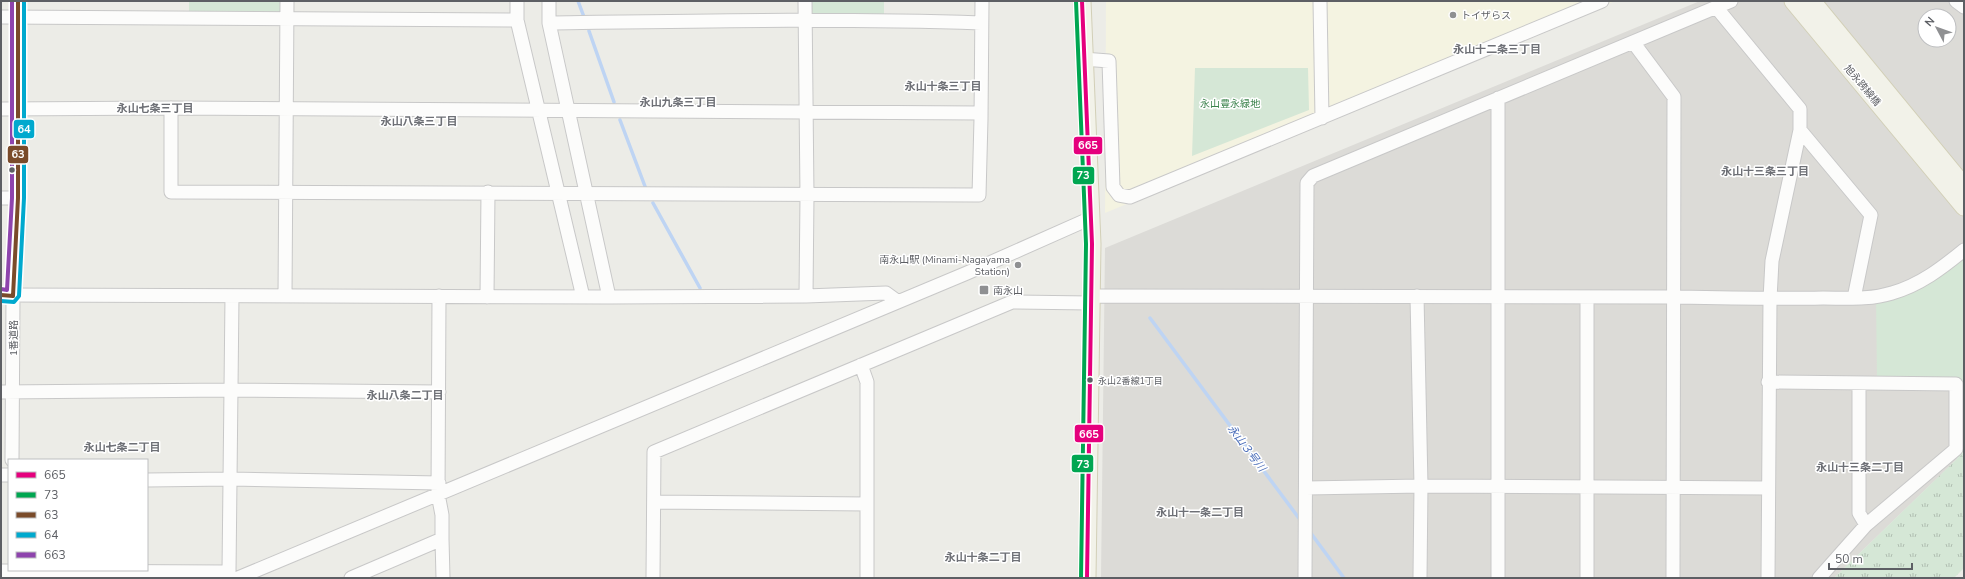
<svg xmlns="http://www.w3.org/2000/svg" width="1965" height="579" viewBox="0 0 1965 579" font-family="'Nunito Sans','Noto Sans JP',sans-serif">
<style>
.commercial{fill:#f4f3e1}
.industrial{fill:#dcdbd7;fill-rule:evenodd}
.grass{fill:url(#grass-tufts)}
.park{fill:#d5e7d6}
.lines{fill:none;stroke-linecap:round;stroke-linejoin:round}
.stream{stroke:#bed4f3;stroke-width:3.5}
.minor-casing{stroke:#c8c8c8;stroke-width:15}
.major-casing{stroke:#d2cfb7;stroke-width:19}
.minor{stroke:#fcfcfb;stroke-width:13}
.major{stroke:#f2f2e9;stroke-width:17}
.bus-1-casing{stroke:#fff;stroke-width:7}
.bus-2-casing{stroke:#fff;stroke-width:7}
.bus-3-casing{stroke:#fff;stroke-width:7}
.bus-4-casing{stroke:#fff;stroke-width:7}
.bus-5-casing{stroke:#fff;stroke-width:7}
.bus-1{stroke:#e5007d;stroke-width:4}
.bus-2{stroke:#00a651;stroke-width:4}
.bus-3{stroke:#7a4b2a;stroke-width:4}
.bus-4{stroke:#00a9ce;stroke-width:4}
.bus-5{stroke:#8e44ad;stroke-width:4}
.poi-dot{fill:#8f9092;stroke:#fff;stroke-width:1.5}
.bus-dot{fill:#5d5f64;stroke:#fff;stroke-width:1.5}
.labels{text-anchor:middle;stroke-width:3;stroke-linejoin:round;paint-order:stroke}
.bus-label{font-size:9px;fill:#5d5f64;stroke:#fff;text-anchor:start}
.poi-label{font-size:10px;fill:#5d5f64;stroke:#fff;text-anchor:start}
.street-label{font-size:10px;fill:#5d5f64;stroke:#fff}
.park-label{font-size:10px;fill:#3c834c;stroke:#fff}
.neighbourhood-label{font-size:11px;font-weight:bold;fill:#6e7076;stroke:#fff}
.water-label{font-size:11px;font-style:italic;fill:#4e70ba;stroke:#fff}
.line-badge{stroke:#fff;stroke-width:1.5}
.badge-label{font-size:11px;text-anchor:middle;font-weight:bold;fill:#fff}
</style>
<defs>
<pattern id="grass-tufts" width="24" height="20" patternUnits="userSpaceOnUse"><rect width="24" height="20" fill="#d5e7d6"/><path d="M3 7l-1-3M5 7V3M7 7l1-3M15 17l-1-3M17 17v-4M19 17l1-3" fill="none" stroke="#b0beb1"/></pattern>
</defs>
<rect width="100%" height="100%" fill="#ecece7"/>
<!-- commercial -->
<path class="commercial" d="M1106,1H1615L1105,213Z"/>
<!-- industrial -->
<path class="industrial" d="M1700,1H1964V250L1956,384L1957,459L1834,578H1101L1105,248ZM1925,16H1949V40H1925Z"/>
<!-- grass -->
<path class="grass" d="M1964,452V568L1954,578H1834Z"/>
<!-- park -->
<path class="park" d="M189,1H287V19L189,17Z
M805,1H884V20H805Z
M1195,68H1308L1309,110L1192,156Z
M1964,250V452L1957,459L1956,384L1877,383L1876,298L1894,293Z"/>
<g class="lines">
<!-- stream -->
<path class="stream" d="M578,1L584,17
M589,31L614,102
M620,120L646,189
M653,203L700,288
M1150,318L1301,521
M1310,532L1344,578"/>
<!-- minor casing -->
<g class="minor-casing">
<path id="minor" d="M517,1V20L583,297
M549,1V23L609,297
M805,1L807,196L806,296
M1320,1L1322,118
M1956,1L1964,7
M1716,7L1800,109V130L1772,261L1770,299L1768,578
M1,17L517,20
M549,23C693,21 837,18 981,23
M1633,42L1674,97L1673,578
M1083,59L1109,61L1113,187L1119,195L1130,197L1602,1
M171,108V192L979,195L981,119L982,1
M1,109L171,108L981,113
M1800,130L1871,215L1854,298
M1,198H18
M1,295L609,297L806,296L886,293L897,301
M285,296L287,1
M439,296L438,494L442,515V539
M1090,296L1674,297C1724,298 1773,299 1823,298C1846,298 1870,300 1892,293C1920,285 1942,268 1964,250
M1417,296L1421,486L1420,578
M487,297L488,192
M861,365L867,382V578
M1768,382L1956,384V449L1866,525L1819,578
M1859,383V513L1866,525
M1,392L230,390L439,392
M12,460L13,296L18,198V1
M1,475H9
M147,480L230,479L439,483
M1306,488L1421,486L1768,488
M654,502L867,504
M1,571L229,572
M230,578L229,572L232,296
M238,578L967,273L1091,218
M351,578L442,539L443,578
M653,578L654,452L1012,302L1090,303
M1305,578L1307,183L1313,176L1731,1
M1498,578V98
M1587,578V297"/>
</g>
<!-- major casing -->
<g class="major-casing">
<path id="major" d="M1082,1L1092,244L1087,578
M1793,1L1964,207
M1812,1L1964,186"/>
</g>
<!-- minor -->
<use href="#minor" class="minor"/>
<!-- major -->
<use href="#major" class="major"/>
<!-- bus-1 casing -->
<g class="bus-1-casing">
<path id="bus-1" d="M1082,1L1092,244L1087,578"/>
</g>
<!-- bus-2 casing -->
<g class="bus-2-casing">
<path id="bus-2" d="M1076,1L1086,244L1081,578"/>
</g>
<!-- bus-3 casing -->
<g class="bus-3-casing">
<path id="bus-3" d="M1,295L13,296L18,198V1"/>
</g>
<!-- bus-4 casing -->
<g class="bus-4-casing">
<path id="bus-4" d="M1,301L14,302L19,296L24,198V1"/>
</g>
<!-- bus-5 casing -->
<g class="bus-5-casing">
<path id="bus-5" d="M1,289L7,290L12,198V1"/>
</g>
<!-- bus-1 -->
<use href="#bus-1" class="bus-1"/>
<!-- bus-2 -->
<use href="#bus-2" class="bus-2"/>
<!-- bus-3 -->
<use href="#bus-3" class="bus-3"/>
<!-- bus-4 -->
<use href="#bus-4" class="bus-4"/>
<!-- bus-5 -->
<use href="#bus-5" class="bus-5"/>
</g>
<!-- markers -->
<g class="poi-dot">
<circle cx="1453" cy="15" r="4"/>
<circle cx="1018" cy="265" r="4"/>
<rect x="979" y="285" width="10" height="10" rx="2"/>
</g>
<g class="bus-dot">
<circle cx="12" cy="170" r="3.5"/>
<circle cx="1090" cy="380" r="3.5"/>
</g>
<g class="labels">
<!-- bus labels -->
<g class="bus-label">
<text x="1098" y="384">永山2番線1丁目</text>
</g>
<!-- poi labels -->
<g class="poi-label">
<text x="1461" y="19">トイザらス</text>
<text x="1010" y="263" text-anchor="end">南永山駅 (Minami-Nagayama<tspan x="1010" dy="12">Station)</tspan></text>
<text x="993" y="294">南永山</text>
</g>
<!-- street labels -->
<g class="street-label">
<text transform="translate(1863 85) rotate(50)" y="4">旭永跨線橋</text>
<text transform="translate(13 338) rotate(-90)" y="4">1番道路</text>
</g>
<!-- park labels -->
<g class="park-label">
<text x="1230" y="107">永山豊永緑地</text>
</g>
<!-- neighbourhood labels -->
<g class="neighbourhood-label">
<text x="1497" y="53">永山十二条三丁目</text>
<text x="943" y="90">永山十条三丁目</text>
<text x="678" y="106">永山九条三丁目</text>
<text x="155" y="112">永山七条三丁目</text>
<text x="419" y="125">永山八条三丁目</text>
<text x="1765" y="175">永山十三条三丁目</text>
<text x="405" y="399">永山八条二丁目</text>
<text x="122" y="451">永山七条二丁目</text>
<text x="1860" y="471">永山十三条二丁目</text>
<text x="1200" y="516">永山十一条二丁目</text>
<text x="983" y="561">永山十条二丁目</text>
</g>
<!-- water labels -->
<g class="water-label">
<text transform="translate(1247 448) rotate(53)" y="4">永山３号川</text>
</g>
</g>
<g class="line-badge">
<rect x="13" y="119" width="22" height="20" rx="4" fill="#00a9ce"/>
<rect x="1073" y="136" width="30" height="19" rx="4" fill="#e5007d"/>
<rect x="7" y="145" width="22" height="19" rx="4" fill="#7a4b2a"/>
<rect x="1072" y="166" width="23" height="19" rx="4" fill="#00a651"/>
<rect x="1074" y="424" width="30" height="19" rx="4" fill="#e5007d"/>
<rect x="1071" y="454" width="23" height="19" rx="4" fill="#00a651"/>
</g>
<g class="badge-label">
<text x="24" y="133">64</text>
<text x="1088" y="149">665</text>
<text x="18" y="158">63</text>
<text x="1083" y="179">73</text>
<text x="1089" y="438">665</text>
<text x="1083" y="468">73</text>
</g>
<!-- border -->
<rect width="1965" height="579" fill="none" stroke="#5d5f64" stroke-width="4"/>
<!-- legend -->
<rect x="8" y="459" width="140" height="112" fill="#ffffff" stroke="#bebfc1"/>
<rect x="16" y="472" width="20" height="6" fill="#e5007d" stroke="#bebfc1"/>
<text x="44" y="479" font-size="12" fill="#5d5f64">665</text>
<rect x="16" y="492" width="20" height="6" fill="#00a651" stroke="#bebfc1"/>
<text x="44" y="499" font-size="12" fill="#5d5f64">73</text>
<rect x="16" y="512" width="20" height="6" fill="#7a4b2a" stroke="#bebfc1"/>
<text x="44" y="519" font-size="12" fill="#5d5f64">63</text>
<rect x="16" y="532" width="20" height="6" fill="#00a9ce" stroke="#bebfc1"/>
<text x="44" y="539" font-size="12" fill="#5d5f64">64</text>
<rect x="16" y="552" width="20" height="6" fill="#8e44ad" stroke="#bebfc1"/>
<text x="44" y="559" font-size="12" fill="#5d5f64">663</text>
<!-- north arrow -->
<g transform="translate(1937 28) rotate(311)"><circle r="19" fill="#ffffff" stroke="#bebfc1"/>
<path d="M0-3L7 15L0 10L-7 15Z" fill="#8f9092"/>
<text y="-6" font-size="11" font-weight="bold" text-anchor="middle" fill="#5d5f64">N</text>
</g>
<!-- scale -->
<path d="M1829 563v6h83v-6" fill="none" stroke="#5d5f64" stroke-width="2"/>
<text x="1835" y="563" font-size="12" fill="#5d5f64" stroke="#ffffff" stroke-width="3" paint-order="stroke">50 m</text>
</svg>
